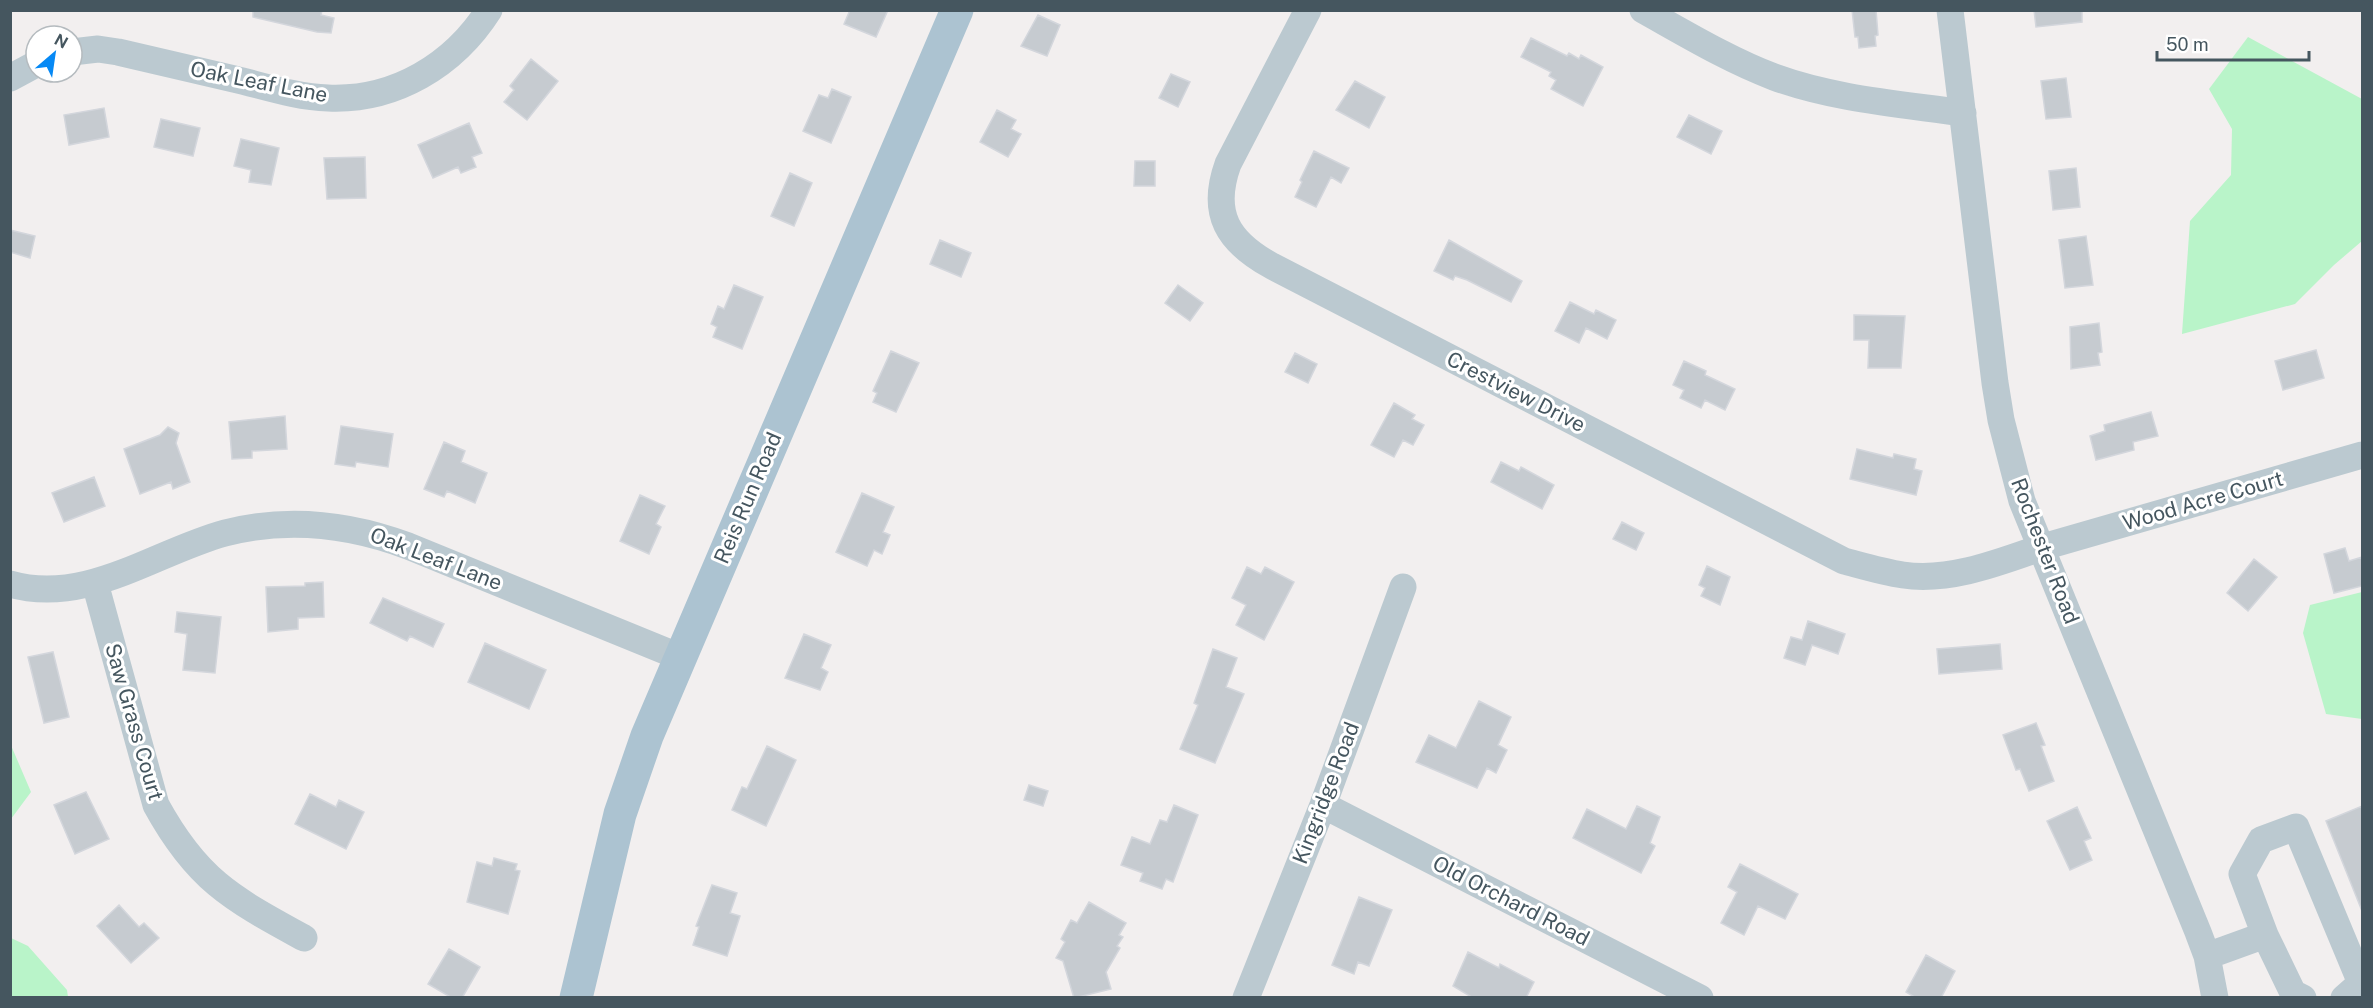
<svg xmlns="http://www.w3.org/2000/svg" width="2373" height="1008" viewBox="0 0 2373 1008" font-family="'Public Sans',sans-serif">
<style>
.green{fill:#b9f4c9}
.building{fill:#c6cbd0;stroke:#d3d6dc;stroke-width:1.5}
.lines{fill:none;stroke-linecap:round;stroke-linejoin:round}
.minor{stroke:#bbc9d0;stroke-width:27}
.major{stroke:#acc3d1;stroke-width:33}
.labels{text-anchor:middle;stroke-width:6;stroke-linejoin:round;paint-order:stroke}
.street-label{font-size:21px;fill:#45565f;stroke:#fff}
</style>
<rect width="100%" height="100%" fill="#f2efef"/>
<!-- green -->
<path class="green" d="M2248,37L2362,99V241L2334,265L2295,304L2182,334L2190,221L2231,175L2232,129L2209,89Z
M2362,592V719L2326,714L2303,633L2310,605Z
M10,743L31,792L11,819H10Z
M11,938L28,946L67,990L68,997H11Z"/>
<!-- building -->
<path class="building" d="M253,10H322L321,15L334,18L331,33L317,32L253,17Z
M850,10H888L876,37L844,24Z
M1852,10H1876L1878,35L1875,36L1876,46L1859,48L1858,37H1855Z
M2034,10H2082V22L2036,27Z
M1038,15L1060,25L1047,56L1021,46Z
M1531,38L1567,56L1569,53L1579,59L1581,55L1603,67L1583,106L1551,89L1556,80L1549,76L1551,72L1521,57Z
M531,59L558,81L527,120L504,102L514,90L510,86Z
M1171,74L1190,82L1178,107L1159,98Z
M2066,78L2071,117L2046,119L2041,81Z
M1355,81L1385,97L1369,128L1336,110Z
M832,89L851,97L831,143L803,131L819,95L828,98Z
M104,108L109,137L69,145L64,115Z
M997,110L1016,120L1011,129L1021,134L1008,157L980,142Z
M1689,115L1722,131L1711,154L1677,137Z
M161,119L200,128L193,156L154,147Z
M469,123L482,153L472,157L476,167L461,173L458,167L433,178L418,145Z
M241,139L279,148L271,185L249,182L251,170L234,166Z
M1314,151L1349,168L1341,183L1331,177L1316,207L1295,197L1302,182L1300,180Z
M365,157L366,198L327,199L324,158Z
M1135,161H1155V186H1134Z
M2076,168L2080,207L2053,210L2049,171Z
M790,173L812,183L794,226L771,216Z
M10,230L35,236L30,258L10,252Z
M2086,236L2093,285L2065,288L2059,240Z
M940,240L971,253L961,277L930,264Z
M1449,240L1522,281L1511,302L1467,280L1455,276L1453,280L1434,271Z
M734,285L763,297L742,349L713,337L717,327L711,324L718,306L724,309Z
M1178,285L1203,303L1190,321L1165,303Z
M1570,302L1594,314L1596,310L1616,320L1607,339L1586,328L1579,343L1555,331Z
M1854,315L1905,316L1901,368H1868L1869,340H1854Z
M2099,323L2102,352L2098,353L2100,365L2071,369L2070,327Z
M2316,350L2324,378L2283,390L2275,361Z
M891,351L919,363L896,412L873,402L877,393L873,391Z
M1295,353L1317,364L1308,383L1285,372Z
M1684,361L1706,371L1705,375L1735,389L1725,410L1705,400L1701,408L1680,398L1684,390L1673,385Z
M1394,403L1415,415L1412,419L1424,425L1413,445L1403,440L1394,457L1371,445Z
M2151,412L2158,436L2133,442L2134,450L2096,460L2090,436L2105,431L2104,425Z
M285,416L287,449L252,451V458L232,459L229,422Z
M341,426L393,434L388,467L356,462L355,467L335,464Z
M168,427L179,433L176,443L190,482L173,489L171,482L140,494L124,449L160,435Z
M444,442L465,451L461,462L487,473L475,503L447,491L444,497L424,489Z
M1857,449L1893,458L1894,454L1916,459L1914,469L1922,471L1916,495L1850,479Z
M1501,462L1519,471L1521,467L1554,485L1542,509L1491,482Z
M94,477L105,506L64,522L52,493Z
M862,493L894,507L883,532L890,535L882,554L874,550L867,566L836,552Z
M640,495L665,506L656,524L661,527L649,554L620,541Z
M1622,522L1644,533L1636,550L1613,539Z
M2345,548L2349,561L2362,557V586L2334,593L2324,554Z
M2254,559L2277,577L2248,611L2227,593Z
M1707,566L1730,577L1720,605L1701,596L1705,588L1699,585Z
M1247,567L1261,574L1265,567L1294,582L1264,640L1236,625L1246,605L1232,598Z
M323,582L324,617L298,618V629L268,632L266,587L305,586V583Z
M383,598L444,624L433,647L410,636L407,641L370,623Z
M177,612L221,617L215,673L183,670L187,634L175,632Z
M1808,621L1845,634L1838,654L1812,645L1805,665L1784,658L1791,637L1802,640Z
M804,634L831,645L821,668L828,672L820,690L785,678Z
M485,643L546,670L529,709L468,682Z
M2000,644L2002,669L1939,674L1937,649Z
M1213,649L1237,658L1226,687L1244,694L1215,763L1180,749L1198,705L1194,703Z
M53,652L69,717L44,723L28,657Z
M1479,701L1511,717L1498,745L1507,750L1496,773L1487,768L1477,788L1416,762L1429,735L1456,748Z
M2036,723L2045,745L2041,746L2054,781L2029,791L2020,769L2016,770L2003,735Z
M767,746L796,760L766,826L732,810L742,787L747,789Z
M1029,785L1048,791L1043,806L1024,800Z
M86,792L109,839L75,854L54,805Z
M310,794L336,807L339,800L364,812L346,849L295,824Z
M1174,805L1198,815L1173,882L1166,879L1162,889L1140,881L1143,873L1121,865L1132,837L1150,844L1160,820L1167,822Z
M1637,806L1660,817L1650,843L1655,846L1641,873L1573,838L1587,809L1626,829Z
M2362,806V911L2326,821Z
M2077,807L2091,838L2084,841L2092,860L2070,870L2047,821Z
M494,858L517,864L515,870L520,871L508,914L467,902L477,862L492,866Z
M1740,864L1798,894L1785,919L1758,906L1744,935L1721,923L1737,892L1728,887Z
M712,885L737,893L730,913L740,916L727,956L693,945L699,927L696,926Z
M1359,897L1392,910L1369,966L1358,962L1354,974L1332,965Z
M1089,902L1126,923L1119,935L1123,937L1117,946L1120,948L1106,972L1111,989L1074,998L1063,961L1056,958L1065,942L1061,939L1071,920L1077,923Z
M119,905L139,927L144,923L159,938L131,963L97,926Z
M449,949L480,967L462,998H452L428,984Z
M1468,952L1499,968L1500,964L1534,982L1526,998H1473L1453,986Z
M1926,955L1955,971L1941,998H1916L1906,992Z"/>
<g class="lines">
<!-- minor -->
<path class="minor" d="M1308,10L1228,164C1210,214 1228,242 1272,266L1844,561C1863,566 1883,572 1903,575C1950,582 2000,562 2043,547L2362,455
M1643,10C1686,34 1729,60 1774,77C1834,99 1901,104 1963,113
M1950,10L1995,383L2001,420L2022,501L2198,932L2207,956L2215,998
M72,52L98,49L118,52C157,61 195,70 234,79C264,86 296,97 328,98C395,101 454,65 489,10
M10,78L36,64
M95,583L156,805C197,880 231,898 304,938
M10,584C86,606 155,552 225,533C287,517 349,524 408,546L680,657
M1323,805L1700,998
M2207,956L2265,935
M1246,998L1323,805L1403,587
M2303,998L2293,993L2265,935L2242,874L2261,840L2296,827L2361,983L2344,998"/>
<!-- major -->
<path class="major" d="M576,998L620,814L647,736L957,10"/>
</g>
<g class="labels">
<!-- street labels -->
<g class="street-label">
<text transform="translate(259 82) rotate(11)" y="7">Oak Leaf Lane</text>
<text transform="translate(1516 392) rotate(27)" y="7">Crestview Drive</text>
<text transform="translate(748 498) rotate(-67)" y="7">Reis Run Road</text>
<text transform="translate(2203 501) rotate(-16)" y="7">Wood Acre Court</text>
<text transform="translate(2045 551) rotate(69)" y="7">Rochester Road</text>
<text transform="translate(436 559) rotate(21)" y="7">Oak Leaf Lane</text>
<text transform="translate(134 722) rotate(74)" y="7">Saw Grass Court</text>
<text transform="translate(1326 793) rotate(-69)" y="7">Kingridge Road</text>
<text transform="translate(1511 901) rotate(27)" y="7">Old Orchard Road</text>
</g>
</g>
<!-- border -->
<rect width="2373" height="1008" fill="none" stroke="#45565f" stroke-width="24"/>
<!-- north arrow -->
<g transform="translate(54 54) rotate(29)"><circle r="28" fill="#ffffff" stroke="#b5bbbf" stroke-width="1.5"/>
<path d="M0-4.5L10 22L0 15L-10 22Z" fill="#0689f5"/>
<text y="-9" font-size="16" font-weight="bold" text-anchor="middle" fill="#45565f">N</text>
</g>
<!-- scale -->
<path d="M2157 51v9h152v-9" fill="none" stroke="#45565f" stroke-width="3"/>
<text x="2166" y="51" font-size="18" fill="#45565f" stroke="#ffffff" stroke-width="4.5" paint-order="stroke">50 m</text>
</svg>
